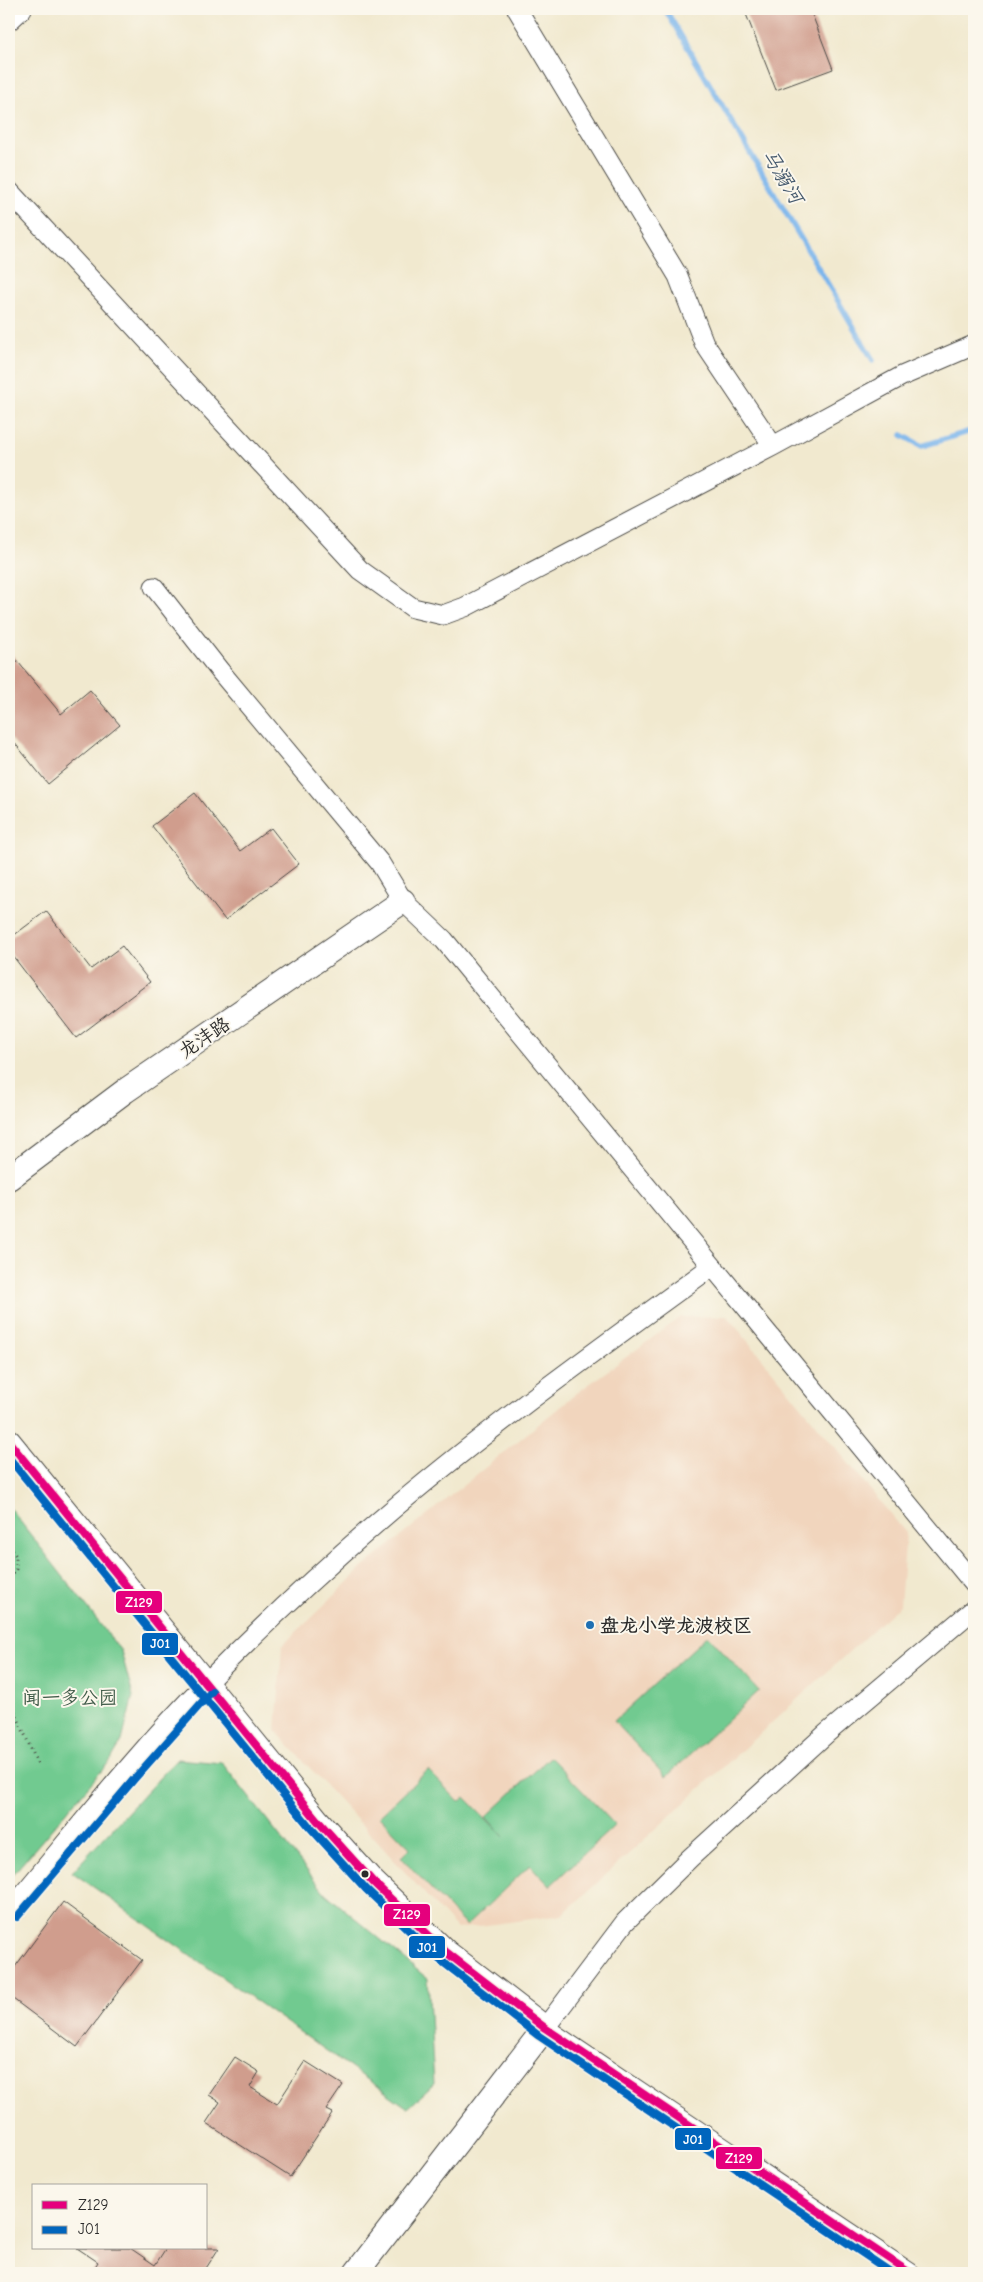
<svg xmlns="http://www.w3.org/2000/svg" width="983" height="2282" viewBox="0 0 983 2282" font-family="'Comic Neue','LXGW WenKai TC',sans-serif">
<style>
.built{fill:#f1d5bd}
.green{fill:#71ca90;stroke:#4e7a5e}
.lines{fill:none;stroke-linecap:round;stroke-linejoin:round}
.stream{stroke:#7ab5ec;stroke-width:5.5}
.building{fill:#d09d8d}
.minor-casing{stroke:#494844;stroke-width:21}
.tertiary-casing{stroke:#494844;stroke-width:26}
.path{stroke:#494844;stroke-width:3;stroke-dasharray:1 4;stroke-linecap:butt}
.minor{stroke:#fff;stroke-width:19}
.tertiary{stroke:#fff;stroke-width:24}
.bus-1-casing{stroke:#fbf7ec;stroke-width:11}
.bus-2-casing{stroke:#fbf7ec;stroke-width:11}
.bus-1{stroke:#e5007d;stroke-width:8}
.bus-2{stroke:#0065bd;stroke-width:8}
.poi-dot{fill:#1f6fb2;stroke:#fbf7ec;stroke-width:2}
.bus-dot{fill:#2b2b2b;stroke:#fbf7ec;stroke-width:2}
.labels{text-anchor:middle;stroke-width:4;stroke-linejoin:round;paint-order:stroke}
.street-label{font-size:19px;fill:#2b2b2b;stroke:#fbf7ec}
.poi-label{font-size:19px;font-weight:bold;fill:#2b2b2b;stroke:#fbf7ec;text-anchor:start}
.park-label{font-size:19px;fill:#405b49;stroke:#fbf7ec}
.water-label{font-size:20px;font-style:italic;fill:#475b6f;stroke:#fbf7ec}
.line-badge{stroke:#fbf7ec;stroke-width:2}
.badge-label{font-size:14px;text-anchor:middle;font-weight:bold;fill:#fff}
</style>
<rect width="100%" height="100%" fill="#fbf7ec"/>
<filter id="ink" filterUnits="userSpaceOnUse"><feTurbulence type="fractalNoise" baseFrequency=".02" numOctaves="2"/><feDisplacementMap in="SourceGraphic" scale="10" xChannelSelector="R" yChannelSelector="G"/><feConvolveMatrix kernelMatrix="1 2 1 2 8 2 1 2 1" color-interpolation-filters="sRGB"/></filter>
<filter id="wash" filterUnits="userSpaceOnUse"><feTurbulence type="fractalNoise" baseFrequency=".0096" numOctaves="4" result="noise"/><feDisplacementMap in="SourceGraphic" scale="20" xChannelSelector="R" yChannelSelector="G"/><feGaussianBlur stdDeviation="1.12" result="paint"/><feColorMatrix in="noise" values="0 0 0 0 0 0 0 0 0 0 0 0 0 0 0 0 0 1.4 0 .05"/><feComposite in="paint" operator="in"/></filter>
<g filter="url(#wash)">
<rect width="100%" height="100%" fill="#f1e9cf"/>
<!-- built -->
<path class="built" d="M727,1316L906,1533L900,1605L562,1915L457,1929L276,1731L282,1646L363,1567L577,1393L681,1317Z"/>
<!-- green -->
<path class="green" d="M9,1507L121,1651L133,1696L122,1741L110,1761L9,1879Z
M708,1635L759,1691L666,1777L614,1721Z
M550,1757L615,1825L550,1886L530,1865L466,1926L401,1857L410,1848L379,1816L428,1770L459,1802L465,1797L504,1837L486,1817Z
M177,1759L222,1763L325,1893L428,1979L434,2084L408,2108L72,1872Z"/>
<g class="lines">
<!-- stream -->
<path class="stream" d="M665,9L873,360
M902,435L922,446L974,430"/>
</g>
<g id="blocks">
<!-- building -->
<path class="building" d="M744,9H810L833,69L776,90Z
M9,651L61,714L90,690L120,725L48,784L9,736Z
M195,793L240,851L271,828L299,864L225,920L152,826Z
M46,911L91,969L122,946L150,982L76,1038L9,951V939Z
M63,1902L142,1960L77,2047L9,1996V1975Z
M235,2057L259,2072L250,2087L277,2104L305,2061L343,2085L326,2110L332,2113L290,2177L206,2123L220,2102L209,2095Z
M77,2248H130L155,2265L166,2248H219L203,2273H91L98,2262Z"/>
</g>
</g>
<g filter="url(#ink)">
<use href="#blocks" fill-opacity="0" stroke="#494844" stroke-width="1"/>
<g class="lines">
<!-- minor casing -->
<g class="minor-casing">
<path id="minor" d="M517,9L678,276L704,343L773,446
M9,21L22,9
M9,191L360,570L413,608L443,615L465,607L773,446L902,376L974,345
M154,587L220,671L380,863L403,901L444,940L974,1584
M9,1911C74,1834 136,1753 207,1682C262,1626 320,1572 379,1521C485,1430 599,1349 711,1267
M910,2273L545,2028L625,1922L690,1858L827,1733L974,1609"/>
</g>
<!-- tertiary casing -->
<g class="tertiary-casing">
<path id="tertiary" d="M9,1178L125,1091L403,901
M9,1442L317,1820L373,1882L446,1952L545,2028L356,2273"/>
</g>
<!-- path -->
<path class="path" d="M9,1546L16,1556V1569L9,1583
M9,1698L38,1765"/>
<!-- minor -->
<use href="#minor" class="minor"/>
<!-- tertiary -->
<use href="#tertiary" class="tertiary"/>
<!-- bus-1 casing -->
<g class="bus-1-casing">
<path id="bus-1" d="M9,1442L317,1820L373,1882L446,1952L545,2028L910,2273"/>
</g>
<!-- bus-2 casing -->
<g class="bus-2-casing">
<path id="bus-2" d="M9,1458L309,1826L366,1889L439,1959L539,2036L892,2273
M17,1917L135,1778L212,1691"/>
</g>
<!-- bus-1 -->
<use href="#bus-1" class="bus-1"/>
<!-- bus-2 -->
<use href="#bus-2" class="bus-2"/>
</g>
</g>
<!-- markers -->
<circle class="poi-dot" cx="590" cy="1625" r="5"/>
<circle class="bus-dot" cx="365" cy="1874" r="4.5"/>
<g class="labels">
<!-- street labels -->
<g class="street-label">
<text transform="translate(204 1037) rotate(-34)" y="7">龙沣路</text>
</g>
<!-- poi labels -->
<g class="poi-label">
<text x="600" y="1632">盘龙小学龙波校区</text>
</g>
<!-- park labels -->
<g class="park-label">
<text x="70" y="1704">闻一多公园</text>
</g>
<!-- water labels -->
<g class="water-label">
<text transform="translate(783 176) rotate(59)" y="7">马溺河</text>
</g>
</g>
<g class="line-badge">
<rect x="115" y="1590" width="48" height="24" rx="5" fill="#e5007d"/>
<rect x="141" y="1632" width="38" height="24" rx="5" fill="#0065bd"/>
<rect x="383" y="1903" width="48" height="24" rx="5" fill="#e5007d"/>
<rect x="408" y="1935" width="38" height="24" rx="5" fill="#0065bd"/>
<rect x="674" y="2127" width="38" height="24" rx="5" fill="#0065bd"/>
<rect x="715" y="2146" width="48" height="24" rx="5" fill="#e5007d"/>
</g>
<g class="badge-label">
<text x="139" y="1607">Z129</text>
<text x="160" y="1648">J01</text>
<text x="407" y="1919">Z129</text>
<text x="427" y="1952">J01</text>
<text x="693" y="2144">J01</text>
<text x="739" y="2163">Z129</text>
</g>
<!-- margin -->
<rect width="983" height="2282" fill="none" stroke="#fbf7ec" stroke-width="30"/>
<!-- legend -->
<rect x="32" y="2184" width="175" height="65" fill="#fbf7ec" stroke="#a8a59f"/>
<rect x="42" y="2201" width="25" height="8" fill="#e5007d" stroke="#a8a59f"/>
<text x="78" y="2210" font-size="15" fill="#2b2b2b">Z129</text>
<rect x="42" y="2226" width="25" height="8" fill="#0065bd" stroke="#a8a59f"/>
<text x="78" y="2234" font-size="15" fill="#2b2b2b">J01</text>
</svg>
